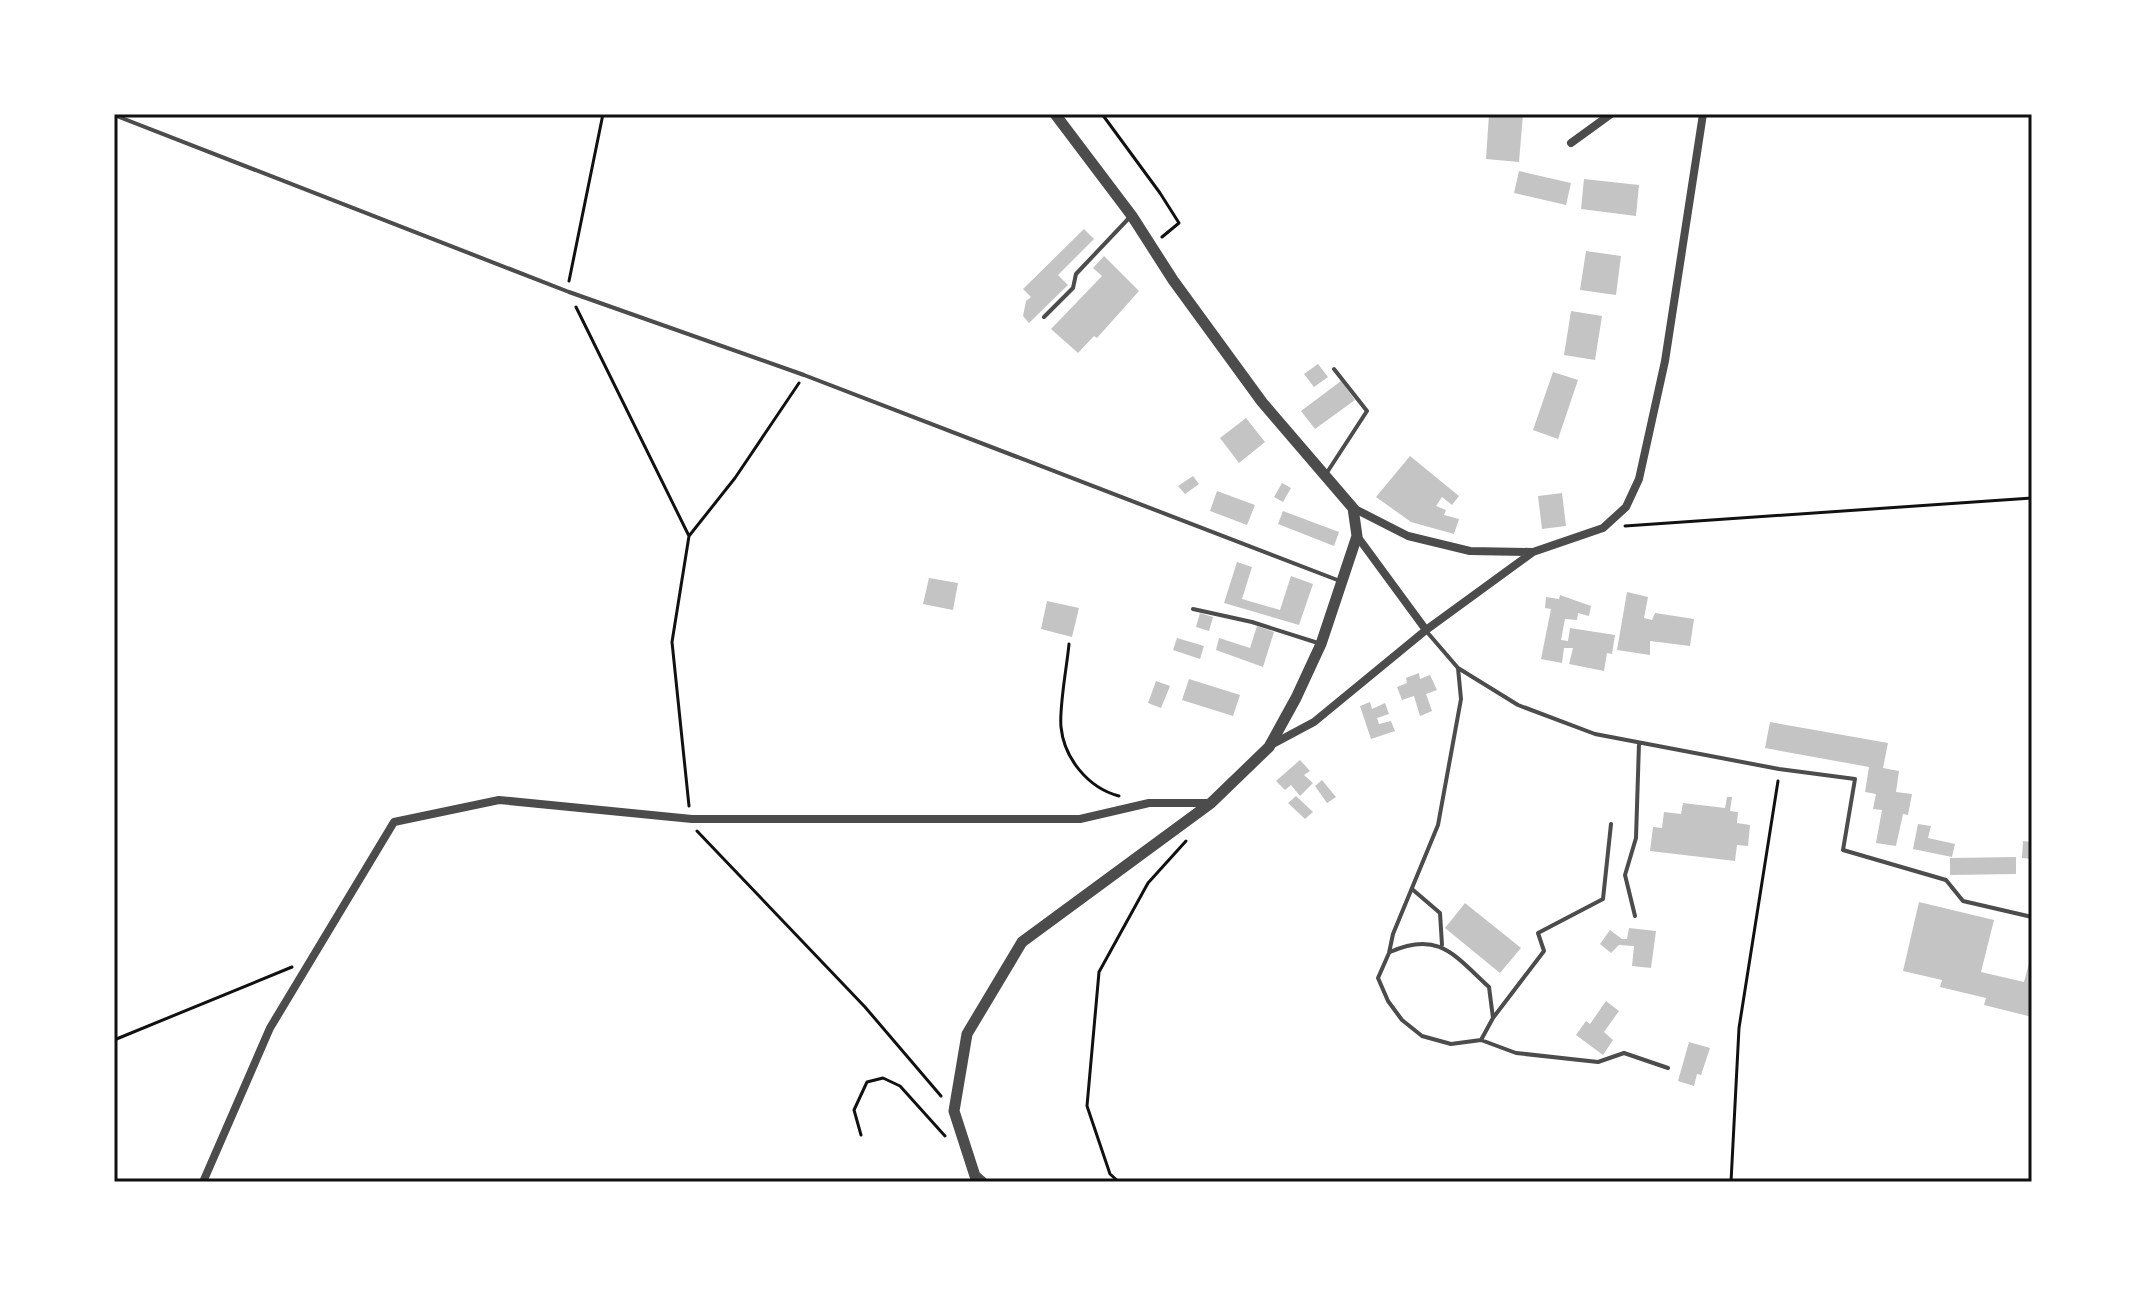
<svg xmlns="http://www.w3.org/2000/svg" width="2146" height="1296" viewBox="0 0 2146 1296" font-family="Commissioner,sans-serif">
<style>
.building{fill:#c4c4c4}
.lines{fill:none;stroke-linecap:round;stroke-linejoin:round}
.path{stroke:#111;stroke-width:3}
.service{stroke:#4c4c4c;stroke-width:4}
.minor{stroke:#4c4c4c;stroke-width:8}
.tertiary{stroke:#4c4c4c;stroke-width:11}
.neatline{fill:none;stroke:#111;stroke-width:3}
</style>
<rect width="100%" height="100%" fill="#fff"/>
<!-- building -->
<path class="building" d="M1489,114H1523L1519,162L1486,159Z
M1519,171L1571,183L1566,205L1514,193Z
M1584,179L1639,185L1636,216L1581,209Z
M1084,229L1094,239L1058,275L1068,285L1029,323L1023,316L1026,301L1031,297L1023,289Z
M1586,251L1621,256L1616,295L1580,290Z
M1104,256L1139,291L1097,338L1094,336L1078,353L1051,329L1102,276L1093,268Z
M1571,311L1602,316L1595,360L1564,355Z
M1318,364L1328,377L1314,387L1304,374Z
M1553,372L1578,380L1558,439L1533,430Z
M1341,381L1355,400L1315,429L1301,411Z
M1246,418L1265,442L1239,463L1220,438Z
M1410,456L1459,496L1452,505L1442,497L1436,506L1446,510L1444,515L1459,519L1454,534L1411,522L1376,497Z
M1193,476L1199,484L1185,494L1178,486Z
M1282,483L1291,488L1283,502L1274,497Z
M1217,491L1255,505L1247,525L1210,511Z
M1562,493L1566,526L1542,529L1538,496Z
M1283,511L1339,532L1334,546L1278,524Z
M1237,562L1252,567L1242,599L1280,610L1291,576L1313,584L1299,625L1224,603Z
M929,578L958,583L953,610L923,604Z
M1627,592L1648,597L1644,618L1652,620L1655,613L1694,619L1690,646L1650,641V655L1617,650Z
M1560,595L1591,606L1589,616L1578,613L1577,620L1565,619L1561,640L1568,641L1570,628L1615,635L1612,654L1607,653L1604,671L1569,664L1573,648H1564L1562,663L1541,659L1551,609L1545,608L1546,597L1559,599Z
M1047,601L1079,608L1072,637L1041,629Z
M1200,613L1213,617L1209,631L1196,627Z
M1257,626L1274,632L1263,667L1216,650L1219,638L1250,648Z
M1177,638L1204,646L1200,659L1173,650Z
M1419,673L1420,679L1430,675L1437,690L1426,694L1432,711L1420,716L1414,696L1402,700L1397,687L1407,683L1406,678Z
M1189,679L1240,695L1233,716L1182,700Z
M1156,681L1170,686L1161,708L1148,703Z
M1370,702L1372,709L1385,703L1389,714L1377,718L1379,724L1391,721L1395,731L1371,739L1360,706Z
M1770,722L1888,743L1883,768L1899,771L1896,792L1912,794L1908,815L1903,814L1896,846L1876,843L1882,810L1873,809L1876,794L1865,792L1869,767L1765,748Z
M1300,760L1310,771L1304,775L1313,783L1300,796L1291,785L1285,790L1276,781Z
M1322,780L1336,797L1327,803L1315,786Z
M1296,796L1313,812L1305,819L1288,803Z
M1727,797H1732L1730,811L1738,812L1737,823L1750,825L1748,846L1737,845L1735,861L1650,851L1653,827L1662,828L1664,812L1681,814L1683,803L1725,808Z
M1918,824L1931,826L1928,838L1955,844L1952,857L1913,849Z
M2023,841L2032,842V859L2022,858Z
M2016,857V874L1950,875V858Z
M1919,902L1994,920L1981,972L2024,982L2032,952V1017L1984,1005L1986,998L1940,987L1942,980L1903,971Z
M1465,903L1521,948L1500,973L1445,928Z
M1629,928L1656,931L1651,968L1632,966L1634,946L1619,945L1611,953L1600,944L1610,930L1622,939H1627Z
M1606,1001L1619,1011L1604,1032L1613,1040L1603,1055L1576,1035L1586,1021L1590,1024Z
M1689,1042L1710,1048L1701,1075L1697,1074L1694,1086L1678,1081Z"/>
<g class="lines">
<!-- path -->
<path class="path" d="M1102,114L1160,193L1179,223L1162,237
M569,281L603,114
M576,307L689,536
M1625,526L2032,498
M1069,644C1067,666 1059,707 1061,727C1064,758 1088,788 1119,796
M689,806L672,642L689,536L735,478L799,383
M697,831L865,1007L941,1096
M114,1040L292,967
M861,1135L854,1110L867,1082L883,1078L900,1086L945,1136
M1119,1182L1110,1174L1087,1106L1099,972L1148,883L1186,841
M1731,1182L1739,1028L1778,781"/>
<!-- service -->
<path class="service" d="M114,115L569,292L804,375L1340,581
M1044,317L1073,288L1076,274L1130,217
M1326,474L1367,411L1334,369
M1193,609L1252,622L1318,643
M1427,632L1458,668L1518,705L1595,734L1779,769L1855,779L1843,850L1946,880L1963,901L2032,917
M1458,668L1461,699L1438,825L1393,934L1389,953L1378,978L1388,1001L1402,1020L1422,1036L1451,1044L1481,1040L1516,1053L1598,1062L1624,1053L1668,1068
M1412,889L1440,913L1442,945
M1635,916L1625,875L1636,838L1639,743
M1390,952C1439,930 1455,956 1489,987L1493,1018L1481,1040
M1493,1018L1544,951L1538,933L1603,899L1611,824"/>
<!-- minor -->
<path class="minor" d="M1571,143L1611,114
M1353,508L1408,536L1470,551L1532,552
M1357,536L1426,630
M1269,746L1314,722L1426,630L1533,552L1603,528L1626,507L1639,479L1665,361L1703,114
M203,1182L270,1028L394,822L499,800L692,819H1080L1149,803H1210"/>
<!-- tertiary -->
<path class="tertiary" d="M982,1182L975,1176L954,1111L967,1034L1022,942L1211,803L1269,747L1296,698L1321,644L1357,536L1353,508L1262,402L1173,280L1132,216L1055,114"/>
</g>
<!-- border -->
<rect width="2146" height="1296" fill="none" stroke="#ffffff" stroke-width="232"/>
<rect x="116" y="116" width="1914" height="1064" class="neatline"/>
</svg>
